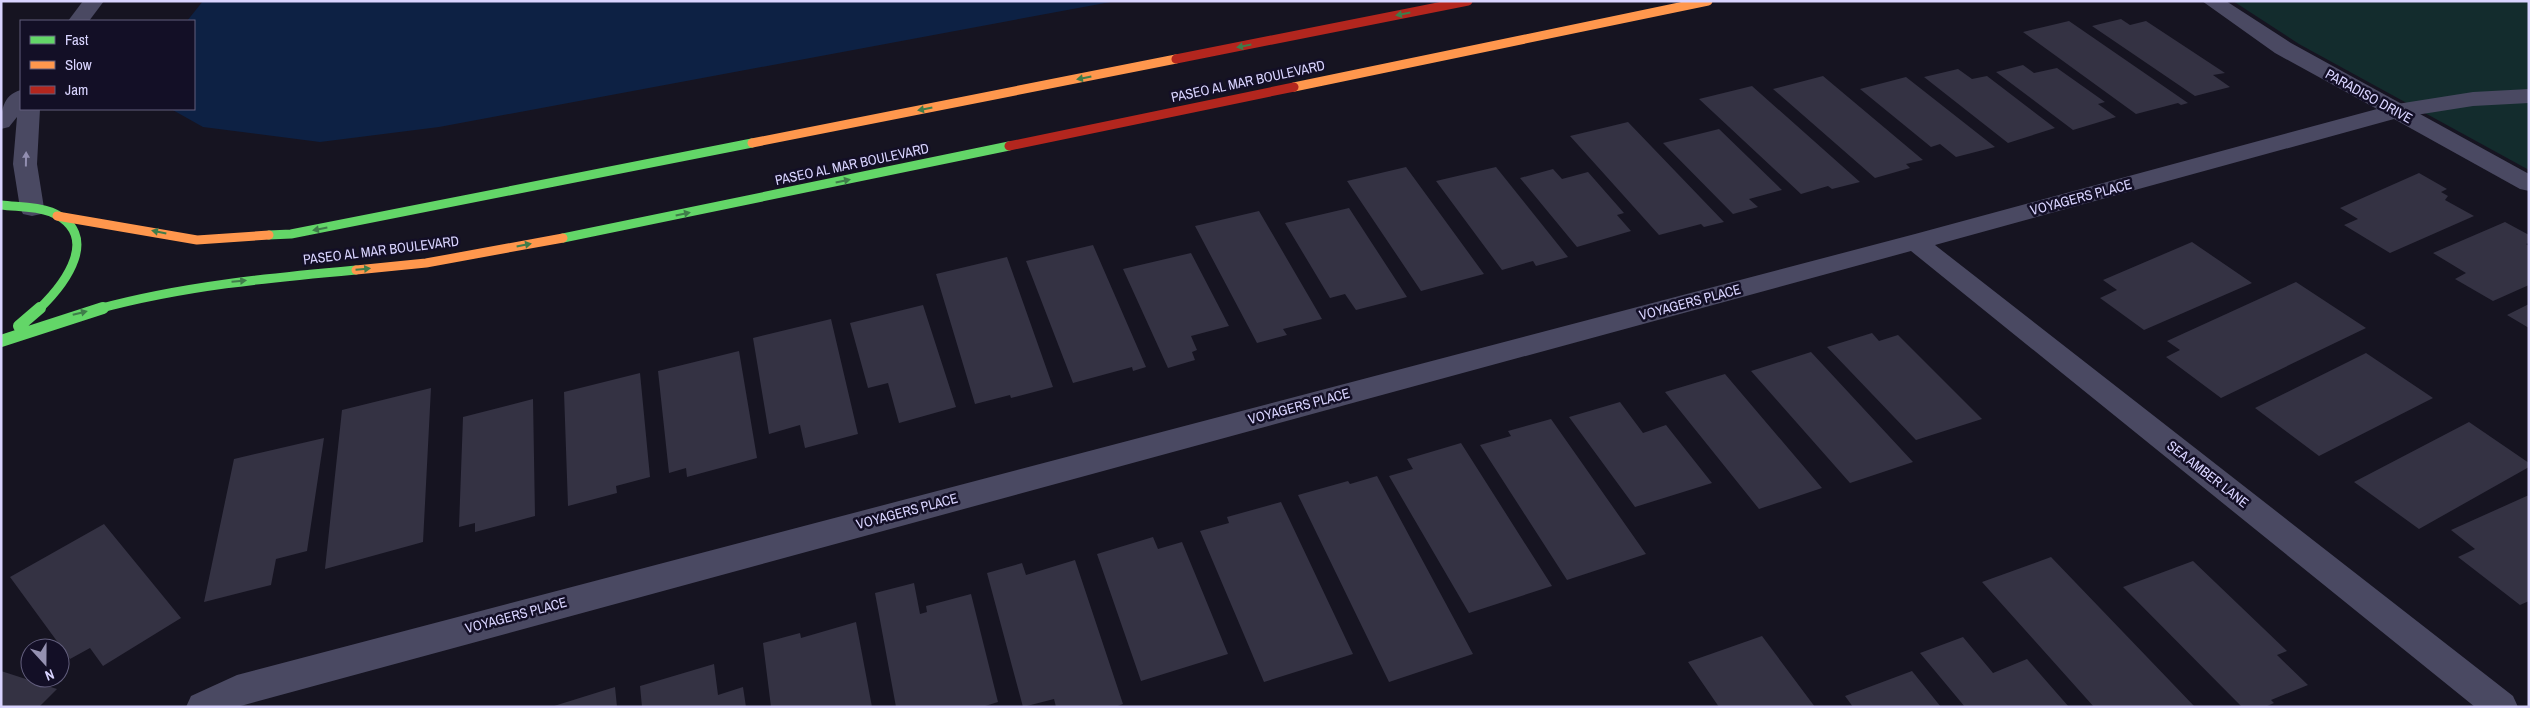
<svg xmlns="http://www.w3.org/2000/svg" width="2530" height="708" viewBox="0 0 2530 708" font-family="'Archivo Narrow',sans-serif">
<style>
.green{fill:#132c2d}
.water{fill:#0d2144}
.building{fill:#343243}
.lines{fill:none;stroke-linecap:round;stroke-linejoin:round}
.lane{fill:#4a4962;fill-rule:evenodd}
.street{fill:#4a4962;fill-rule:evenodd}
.fast-far1{stroke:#63d668;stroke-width:9}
.fast{stroke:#63d668;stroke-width:12}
.slow{stroke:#ff974d;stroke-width:9}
.jam{stroke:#b3261e;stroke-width:9}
.oneway{fill:#3f7c4a}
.oneway2{fill:#928eb0}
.labels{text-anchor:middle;stroke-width:5;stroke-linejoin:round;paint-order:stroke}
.street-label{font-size:14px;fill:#d9d4ff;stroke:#130f26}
</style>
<rect width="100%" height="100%" fill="#161421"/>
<!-- green -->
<path class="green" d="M2233,1H2529V170L2299,44Z"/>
<!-- water -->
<path class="water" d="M203,1H1116L439,127L320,142L203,127L171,109H194V21H187Z"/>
<!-- building -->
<path class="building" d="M2121,19L2130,25L2146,21L2225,73L2213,75L2230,87L2195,96L2092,26Z
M2069,21L2188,103L2181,105L2178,103L2136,114L2023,32Z
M2023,65L2034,73L2057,68L2105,102L2098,104L2116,117L2073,130L1996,72Z
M1958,69L1972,79L1987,76L2055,128L2008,143L1924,77Z
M1823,76L1923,160L1906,164L1910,168L1875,178L1773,89Z
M1906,77L1995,147L1956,157L1940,144L1931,147L1860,89Z
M1752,86L1860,182L1832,189L1828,186L1801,194L1699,99Z
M1628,122L1724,222L1704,227L1701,224L1659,235L1570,136Z
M1719,129L1782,190L1749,199L1758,207L1733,214L1663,143Z
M1406,167L1484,274L1421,291L1347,181Z
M1496,167L1568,257L1536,266L1533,261L1502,270L1436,181Z
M1553,169L1562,179L1588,172L1624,213L1617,215L1631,231L1577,247L1520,178Z
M2419,173L2447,189L2441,192L2448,196L2445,200L2474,216L2390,253L2344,225L2358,219L2340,208Z
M1349,208L1407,297L1356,310L1345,294L1330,298L1285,223Z
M1259,211L1322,319L1283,329L1287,335L1257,343L1195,226Z
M2505,222L2529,235V243L2526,244L2529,246V285L2493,301L2455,279L2466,273L2433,253Z
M2192,242L2252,283L2144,330L2100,298L2117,290L2103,280Z
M1093,245L1146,367L1133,371L1132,367L1073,383L1026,261Z
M1191,253L1229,326L1191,336L1197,350L1192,352L1195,360L1168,368L1123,269Z
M1007,257L1053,387L1011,398L1010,395L975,404L936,274Z
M2296,282L2366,328L2221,398L2166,357L2180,350L2167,341Z
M2529,304V328L2507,315Z
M923,305L956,407L899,423L888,383L868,388L850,323Z
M831,319L858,434L805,448L800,425L769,434L753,338Z
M1872,333L1879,341L1898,335L1982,419L1916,440L1827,347Z
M739,351L757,458L687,477L686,468L669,473L658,371Z
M1811,352L1913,462L1850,483L1751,371Z
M2366,353L2433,398L2319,456L2255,408Z
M640,373L650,477L616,486L617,493L568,506L564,392Z
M1725,374L1822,488L1759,509L1665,392Z
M431,388L423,542L325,569L342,410Z
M533,399L535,516L475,532V523L459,527L463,417Z
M1620,402L1643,433L1666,425L1712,483L1635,507L1569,417Z
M1551,419L1646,554L1567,580L1480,445L1511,436L1508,431Z
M2469,422L2529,463V467L2419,529L2354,482Z
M324,438L307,551L276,559L271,585L204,602L234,459Z
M1461,443L1552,586L1469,613L1389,476L1413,469L1407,459Z
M1377,476L1473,654L1389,682L1298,495L1348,481L1350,484Z
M2529,495V601L2520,605L2458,557L2475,549L2451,530Z
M1281,502L1353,654L1264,682L1200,531L1229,523L1227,517Z
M104,524L181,618L103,666L90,648L70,659L10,577Z
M1153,537L1158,549L1182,542L1228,654L1141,681L1097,554Z
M2051,557L2195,707H2094L1982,582Z
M1075,560L1123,704L1115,707H1056L1054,699L1023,707L987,573L1022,563L1026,575Z
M2193,561L2287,651L2277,655L2308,685L2271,700L2274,703L2265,707H2242L2123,587Z
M914,583L920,614L927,612L926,606L971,594L998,702L982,707H896L875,593Z
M856,622L872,707H771L763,643L800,633L801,638Z
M1762,636L1815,707H1719L1688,662Z
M1963,637L1993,673L2027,659L2069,707H1965L1920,653Z
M714,664L718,695L743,687L746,707H642L640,686Z
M1,671L57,689L39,707H1Z
M1912,671L1941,707H1853L1845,696Z
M615,687L617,707H554V706Z"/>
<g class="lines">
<!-- lane -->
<path class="lane" d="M2529,89V103L2473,106L2397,118L2389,116L2386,111L2389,106L2397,104L2473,92Z"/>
<!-- street -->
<path class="street" d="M83,1H104L89,21H68Z
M2202,1H2226L2291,43L2529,174V191L2520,189L2394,119L1935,245L2513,696L2518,707H2475L1911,251L237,707H186L191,696L237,675L1915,234L2377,109L2275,53Z
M21,90V109H40L37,164L44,208L41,214L32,216L23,214L20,208L13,164L17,117L9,127L1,129C1,112 2,95 21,90Z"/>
<!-- fast-far1 -->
<path class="fast-far1" d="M1,205C17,207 35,206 51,212C103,234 65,284 39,309
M269,235L291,234L752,143
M563,238L1009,146
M98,309C183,286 268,278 356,270"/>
<!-- fast -->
<path class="fast" d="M19,326L40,308
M1,341L103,308"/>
<!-- slow -->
<path class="slow" d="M1294,87L1708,1
M752,143L1176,59
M57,216L197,240L269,235
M356,270L426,263L563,238"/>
<!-- jam -->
<path class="jam" d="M1176,59L1468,1
M1009,146L1294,87"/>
</g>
<!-- one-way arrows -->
<defs><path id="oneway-solid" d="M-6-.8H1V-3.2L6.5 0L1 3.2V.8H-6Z" transform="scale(1.25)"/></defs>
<g class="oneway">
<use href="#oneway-solid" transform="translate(1403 14) rotate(169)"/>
<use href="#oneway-solid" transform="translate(1244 46) rotate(169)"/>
<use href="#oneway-solid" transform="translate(1084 78) rotate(169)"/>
<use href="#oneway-solid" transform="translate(925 109) rotate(169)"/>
<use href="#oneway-solid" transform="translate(843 181) rotate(-12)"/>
<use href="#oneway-solid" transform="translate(683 214) rotate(-12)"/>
<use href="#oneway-solid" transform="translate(320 229) rotate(169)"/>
<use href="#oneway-solid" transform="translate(159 232) rotate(-168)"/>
<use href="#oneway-solid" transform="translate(524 245) rotate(-11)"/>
<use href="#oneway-solid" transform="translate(363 269) rotate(-5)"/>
<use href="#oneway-solid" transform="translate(239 281) rotate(-5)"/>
<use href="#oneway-solid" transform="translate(80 313) rotate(-14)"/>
</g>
<use class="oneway2" href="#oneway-solid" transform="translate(26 159) rotate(-89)"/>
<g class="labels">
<!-- street labels -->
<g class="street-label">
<text transform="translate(1248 81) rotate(-12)" y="5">PASEO AL MAR BOULEVARD</text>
<text transform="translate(2369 96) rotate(29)" y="5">PARADISO DRIVE</text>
<text transform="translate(852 164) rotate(-12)" y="5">PASEO AL MAR BOULEVARD</text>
<text transform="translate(2081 197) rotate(-15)" y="5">VOYAGERS PLACE</text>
<text transform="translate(381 250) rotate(-7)" y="5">PASEO AL MAR BOULEVARD</text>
<text transform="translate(1690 302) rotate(-15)" y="5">VOYAGERS PLACE</text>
<text transform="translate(1299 406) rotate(-15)" y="5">VOYAGERS PLACE</text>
<text transform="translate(2208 474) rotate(38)" y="5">SEA AMBER LANE</text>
<text transform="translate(907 511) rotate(-15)" y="5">VOYAGERS PLACE</text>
<text transform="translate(516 615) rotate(-15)" y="5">VOYAGERS PLACE</text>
</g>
</g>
<!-- border -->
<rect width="2530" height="708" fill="none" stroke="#d9d4ff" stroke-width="5"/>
<!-- legend -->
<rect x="20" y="20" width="175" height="90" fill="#130f26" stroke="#625e7d"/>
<rect x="30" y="36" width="25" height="8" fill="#63d668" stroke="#625e7d"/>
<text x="65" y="45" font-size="15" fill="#d9d4ff">Fast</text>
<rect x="30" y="61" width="25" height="8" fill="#ff974d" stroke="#625e7d"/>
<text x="65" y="70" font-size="15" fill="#d9d4ff">Slow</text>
<rect x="30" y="86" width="25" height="8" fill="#b3261e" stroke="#625e7d"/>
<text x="65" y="95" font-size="15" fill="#d9d4ff">Jam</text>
<!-- north arrow -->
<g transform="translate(45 663) rotate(159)"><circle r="24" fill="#130f26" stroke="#625e7d"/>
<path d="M0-4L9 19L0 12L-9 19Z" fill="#9591b1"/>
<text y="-8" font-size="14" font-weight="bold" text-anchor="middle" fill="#d9d4ff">N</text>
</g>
</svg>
